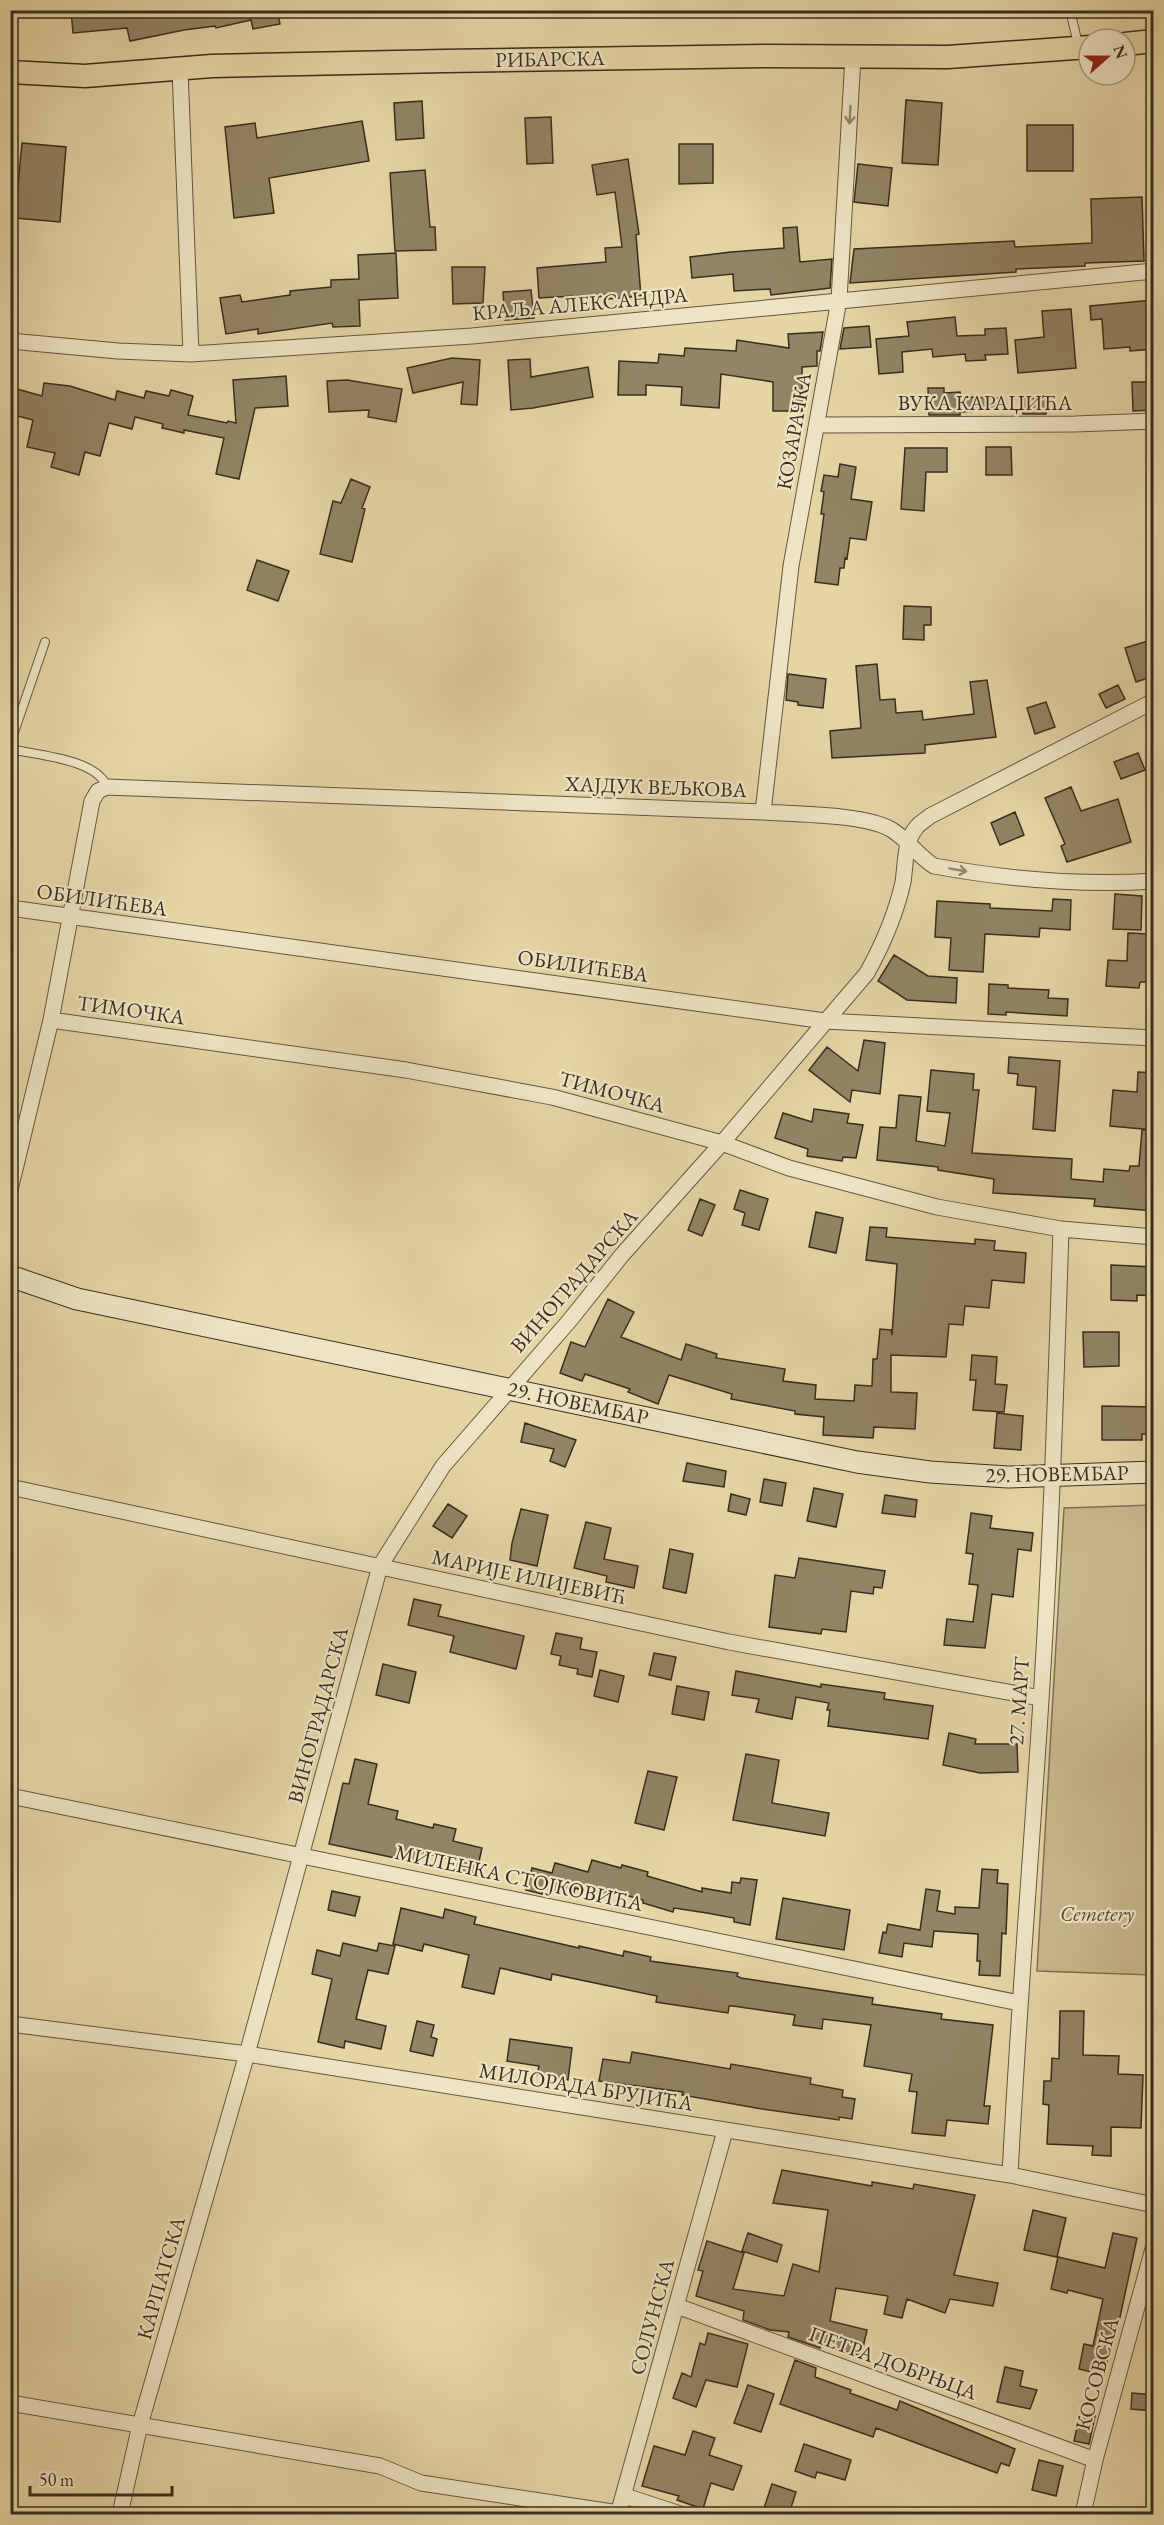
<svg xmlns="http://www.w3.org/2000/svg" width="1164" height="2525" viewBox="0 0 1164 2525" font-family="'EB Garamond',serif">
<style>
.green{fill:#c8b88e;stroke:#807256;stroke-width:1.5}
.building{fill:#928464;stroke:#392d1e;stroke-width:1.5}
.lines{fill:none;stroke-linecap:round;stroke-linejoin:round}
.service-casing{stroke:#645740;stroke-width:10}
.minor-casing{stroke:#645740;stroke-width:17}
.secondary-casing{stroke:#392d1e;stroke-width:23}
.primary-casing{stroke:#392d1e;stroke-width:25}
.service{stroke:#eee4c4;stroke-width:8}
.minor{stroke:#eee4c4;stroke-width:15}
.secondary{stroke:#eee4c4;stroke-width:21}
.primary{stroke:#e5d5a5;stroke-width:22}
.oneway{stroke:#948871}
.labels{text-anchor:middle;stroke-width:4.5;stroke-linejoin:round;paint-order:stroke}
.street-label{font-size:21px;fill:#392d1e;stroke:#eee4c4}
.park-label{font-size:21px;font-style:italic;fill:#564934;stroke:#eee4c4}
</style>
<rect width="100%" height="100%" fill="#e5d5a5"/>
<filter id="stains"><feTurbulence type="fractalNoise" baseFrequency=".00333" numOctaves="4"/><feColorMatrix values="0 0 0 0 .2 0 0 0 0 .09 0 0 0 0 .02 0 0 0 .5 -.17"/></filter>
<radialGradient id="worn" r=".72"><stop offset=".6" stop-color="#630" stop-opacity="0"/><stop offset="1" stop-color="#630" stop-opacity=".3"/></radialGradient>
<!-- green -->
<path class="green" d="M1153,1505V1975L1037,1971L1064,1508Z"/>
<!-- building -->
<path class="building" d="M71,10H277L280,24L253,29L251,20L216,28L215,26L184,30L130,41L127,28L73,33Z
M906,100L942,103L938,165L902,163Z
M422,101L424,138L396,140L394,103Z
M551,117L553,163L527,164L525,118Z
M362,121L369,161L269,178L274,213L234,218L225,127L255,123L257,138Z
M1027,125H1073V171H1027Z
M22,143L66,147L60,222L15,218Z
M679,144H713V183L679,184Z
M628,159L639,234L636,235L641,296L609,299V294L539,298L537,268L606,262L605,248L622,247L615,192L597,195L592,165Z
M858,164L892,168L888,206L854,202Z
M425,170L430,227H435L436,250L395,251L390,173Z
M1142,197L1144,261L1085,263V266L1016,269V272L850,283L854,249L1014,241L1015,247L1092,243L1091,199Z
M797,227L800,262L832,259L830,288L771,295L770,289L734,291L733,274L692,278L690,257L731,252L784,248L783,228Z
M396,253L398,298L359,300L360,326L333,327L332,323L258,334V329L226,334L220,298L240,295L242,302L290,295V291L331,287V280L359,279L358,255Z
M452,267H485L483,303L453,304Z
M531,290L534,318L505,320L503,292Z
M1153,300L1154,349L1130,351V347L1104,349L1102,319L1091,320L1090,306Z
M1071,309L1076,368L1018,373L1015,340L1044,337L1042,311Z
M955,317L957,336L985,335V329L1006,328L1008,354L985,355L986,360L966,361L965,354L933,357L932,349L902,352L903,372L879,374L876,339L909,336L907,322Z
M869,326L871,347L840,349L844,328Z
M823,332L820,351H817V366L802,367V411H773V382L721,374L719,408L681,405L682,387L646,385V395H618L619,361L658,363L659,354L684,356L685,348L736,351L737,340L789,348L788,334Z
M452,358L480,360L477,405L461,404L463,382L413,393L407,368Z
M530,359L531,377L588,367L593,397L533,408L511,410L508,360Z
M286,376L288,406L255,408L239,479L216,474L224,438L184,430V433L162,428L163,424L135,417L132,429L109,423L100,456L85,452L79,475L51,467L55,453L27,447L33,420L10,414V387L42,396L44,383L70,386L115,400L117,391L144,398L146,391L169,396L171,390L193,396L188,415L227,423L228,421L236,423L233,380Z
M347,380L402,389L396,422L368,417L369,410L329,412L327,381Z
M1132,382H1154V410L1133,411Z
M928,388H944V393L960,392L961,397L999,398V410L960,412V415H929Z
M1023,398H1046V414H1023Z
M986,447H1011L1012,475H986Z
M905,448H947V472H926L924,511L901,509Z
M840,464L856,467L851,499L872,502L866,540L850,538L847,559L845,558L844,568H840L838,585L815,582L824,514H821L824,492L821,491L824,475L838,477Z
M351,479L370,487L362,508L365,509L352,562L320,554L333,501L341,503Z
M257,560L289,571L278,601L247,590Z
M904,606L931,607V625H924V640L903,639Z
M1154,639V676L1136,682L1125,648Z
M877,664L880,700L895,699L896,713L922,711L923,720L974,714L970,682L987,680L996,737L925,745V753L832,758L830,731L861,728L856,666Z
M788,674L826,679L823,708L798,705V702L786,700Z
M1118,685L1125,699L1106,708L1099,694Z
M1046,702L1055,727L1035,734L1027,708Z
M1138,753L1145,770L1121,779L1114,762Z
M1071,787L1081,811L1118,799L1131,842L1067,862L1061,846L1065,844L1045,798Z
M1015,812L1024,835L1000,845L991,823Z
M1115,894L1142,896L1141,930L1113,929Z
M1053,899L1071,900L1070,930L1040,928L1039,937L985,934L983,972L949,970L951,938L935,937L937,901L990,904V908L1052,911Z
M1128,933L1149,934L1148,959H1154V982H1140L1139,988L1106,986L1108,960L1127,961Z
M894,955L928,976L957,978L956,1003L907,1000L878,981Z
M989,984L1008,985V988L1049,990L1048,998L1068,999L1067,1016L1006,1012V1015L988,1014Z
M864,1040L885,1043L880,1094L852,1090L850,1102L809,1070L827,1047L858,1071Z
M1009,1057L1060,1061L1055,1131L1033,1129L1036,1087L1017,1085L1018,1074L1008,1073Z
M931,1070L974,1074L973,1090H979L972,1153L1072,1159L1071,1179L1103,1182L1104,1169L1129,1171L1130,1166H1139L1142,1130H1154V1211L1094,1206L1095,1199L993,1193L994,1179L938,1170V1167L877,1160L880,1127L896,1128L899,1095L921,1097L916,1141L945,1146L950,1113L927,1111Z
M1138,1072L1154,1073V1130L1110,1126L1113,1090L1137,1092Z
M814,1109L849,1114L847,1123L863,1125L856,1158L843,1157L842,1161L807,1156L808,1149L775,1138L783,1113L812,1122Z
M740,1190L768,1199L759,1230L742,1225L745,1213L734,1209Z
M700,1199L715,1205L702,1236L688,1230Z
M816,1212L843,1218L836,1253L809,1247Z
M870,1227L887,1228L886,1237L975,1244V1239L995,1241L994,1250L1026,1253L1024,1283L992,1280L989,1308L965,1306L963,1325L949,1324L946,1357L891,1355V1392L917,1393L915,1429L874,1427L873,1438L823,1435L824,1417L795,1414V1411L731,1399L732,1394L669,1375L658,1404L628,1392L630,1389L585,1374L582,1381L560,1373L571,1342L585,1347L608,1299L634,1312L621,1337L681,1360L686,1344L717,1354L716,1358L785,1369L783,1381L816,1385L815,1399L854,1401L855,1385L872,1386L873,1359H877L880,1329L891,1330L892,1335L897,1264L866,1260Z
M1111,1265L1154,1267V1296L1137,1295V1301L1111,1300Z
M1083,1332H1119V1366L1084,1367Z
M972,1355L997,1357L995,1384L1007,1385L1004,1412L973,1410L976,1380H970Z
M1102,1406L1154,1407V1434H1142V1440H1102Z
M997,1413L1023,1416L1021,1450L994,1448Z
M525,1423L576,1440L565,1467L550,1461L554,1449L521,1442Z
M687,1463L726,1471L724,1487L683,1481Z
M764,1479L786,1483L782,1506L760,1502Z
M814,1488L843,1494L836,1527L807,1521Z
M731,1494L750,1499L746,1515L728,1511Z
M885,1495L917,1500L915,1517L882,1513Z
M448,1504L467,1516L452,1538L433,1526Z
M521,1509L548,1515L537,1566L510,1560L512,1543Z
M971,1513L992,1516L990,1528L1033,1533L1031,1551L1018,1549L1013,1597L992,1594L985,1648L944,1645L947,1619L973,1622L978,1585L969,1584L973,1554L966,1553Z
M586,1522L611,1528L604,1559L638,1566L634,1588L606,1582L607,1576L574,1568Z
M670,1549L693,1554L686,1593L663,1588Z
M799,1558L885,1571L882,1588L874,1587L873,1594L851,1591L846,1632L822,1629L821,1634L769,1627L775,1575L795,1578Z
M414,1599L441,1605L438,1616L524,1636L516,1669L450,1652L454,1636L408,1625Z
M556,1633L582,1638L580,1649L597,1652L592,1677L577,1674L578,1669L559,1665L561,1656L551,1654Z
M654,1653L676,1657L671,1680L649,1675Z
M383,1664L416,1672L409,1703L376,1695Z
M600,1670L624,1676L618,1702L594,1696Z
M736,1671L821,1687V1684L885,1693L884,1699L933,1706L928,1739L828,1726L830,1710H827L829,1703L796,1697L792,1719L756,1712L759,1699L732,1695Z
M677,1686L709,1692L704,1720L672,1714Z
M949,1733L976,1739L975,1744H1017L1018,1772L980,1773L943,1765Z
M746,1754L779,1760L772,1803L829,1813L825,1836L733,1820Z
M355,1759L377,1764L368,1804L398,1811L396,1819L433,1828L434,1824L456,1829L453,1841L482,1848L476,1875L456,1871L459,1861L421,1852L419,1863L329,1844L343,1783L349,1784Z
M648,1771L677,1777L664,1830L635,1823Z
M592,1860L621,1868L622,1865L648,1872L647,1876L702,1892V1888L731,1893L732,1882L740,1883L741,1878L757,1880L750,1925L734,1922V1918L707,1913L674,1908L673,1912L643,1903V1900L607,1890L605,1897L575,1888L573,1896L543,1888L542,1894L526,1890L532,1868L552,1873L555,1863L588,1872Z
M982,1869L998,1870L997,1883L1008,1884L1006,1934L1002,1933L1000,1976L979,1975L980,1961H977L978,1934L934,1931L932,1947L904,1943L902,1957L879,1953L883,1932L886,1933L888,1924L920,1930L926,1889L940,1891L937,1911L955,1914V1907L979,1908Z
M332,1891L360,1897L355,1916L328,1910Z
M783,1898L850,1910L844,1950L776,1939Z
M401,1908L443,1918L445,1909L476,1917L474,1924L579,1948V1946L623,1956L624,1951L651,1957L650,1961L738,1973L737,1976L741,1978L873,1998L872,2004L942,2014L941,2019L993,2025L984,2106H990L988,2124L947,2120L945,2136L912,2133L917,2092L909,2091L912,2074L864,2066L871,2025L823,2019L822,2029L793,2025L795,2015L733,2006H729L728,2013L656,2002L657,1996L552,1974L551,1980L500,1968L494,1994L462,1987L469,1955L424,1944L422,1951L393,1944Z
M343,1943L377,1951L379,1943L395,1946L388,1974L368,1970L356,2019L386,2026L381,2049L345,2041L344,2048L318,2042L332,1979L312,1974L317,1950L340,1956Z
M1060,2011H1084L1083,2055L1119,2056L1118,2074L1143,2075L1141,2128L1111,2127V2156L1092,2155L1093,2146L1047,2144L1049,2105L1043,2104L1044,2081H1051L1052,2058L1059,2059Z
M417,2021L434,2025L431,2037L437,2039L433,2056L410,2051Z
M510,2039L572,2048L568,2080L537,2075L539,2066L507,2061Z
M632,2052L730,2069L731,2064L811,2078L810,2084L843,2090L842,2097L855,2099L852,2119L839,2117V2120L762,2109L682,2095L683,2092L599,2081L603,2059L630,2063Z
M782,2170L872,2186V2182L913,2189L914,2184L975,2195L954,2275L998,2283L993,2306L950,2299L945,2313L907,2299L902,2318L884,2314L888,2296L836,2288L830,2321L867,2330L861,2356L821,2345L820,2348L788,2337L789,2332L770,2330L743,2320L744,2311L696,2296L703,2271L698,2270L707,2241L744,2253L733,2289L784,2296L793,2264L819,2272L828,2210L773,2203Z
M1033,2210L1066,2218L1057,2257L1024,2250Z
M748,2233L782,2245L777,2262L742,2251Z
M1113,2233L1137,2238L1117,2331L1114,2330L1104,2375L1079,2369L1084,2344L1093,2346L1103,2299L1068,2290L1067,2293L1051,2289L1058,2257L1105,2268Z
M708,2333L748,2344L737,2387L706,2380L696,2407L673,2398L682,2373L691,2377L700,2343L705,2345Z
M795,2360L816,2368L815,2377L851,2390L850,2393L897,2410L900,2401L1015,2449L1009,2466L1001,2463L997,2473L876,2428L873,2437L780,2404Z
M1005,2367L1023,2371L1020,2386L1037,2390L1030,2409L997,2402Z
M748,2385L774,2394L761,2432L734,2423Z
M1132,2393L1154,2395V2411L1131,2409Z
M1080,2413L1095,2416L1089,2444L1074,2441Z
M693,2431L715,2438L709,2455L742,2466L733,2490L711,2483L703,2509L677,2500L679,2496L642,2486L654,2446L685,2455Z
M804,2444L851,2460L845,2480L817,2472L815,2478L795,2471Z
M1039,2460L1063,2466L1056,2496L1032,2490Z
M772,2484L796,2492L789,2514H762Z"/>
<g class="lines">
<!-- service casing -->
<g class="service-casing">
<path id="service" d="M1070,10L1078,44
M10,744L45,642
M10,749C37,755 97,759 107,787"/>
</g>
<!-- minor casing -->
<g class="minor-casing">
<path id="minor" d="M180,69L191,354
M10,341L118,351L191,354L472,336L1154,271
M817,425L1075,424L1154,421
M763,812L791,566L839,300L853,57
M10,908L825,1021L1154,1038
M51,1020L406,1070L552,1097L722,1143L789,1168L937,1207L1061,1229L1154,1237
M10,1190L51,1020L92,801L98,791L107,787L763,812C794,814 867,814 892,830C908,840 918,856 934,866C1006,879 1081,886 1154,881
M10,1487L729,1642L1041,1698
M10,1796L1019,2003
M10,2024L247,2054L1010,2175L1154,2205
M1010,2175C1018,2016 1031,1858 1041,1700C1051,1543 1056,1386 1061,1229
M677,2306L1095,2460
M10,2403L380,2466L421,2483L619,2513
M625,2496L680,2514
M120,2514L140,2425L247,2054L380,1566L443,1466L570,1320L622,1255L722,1143L867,973C883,944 896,914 903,882C906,864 904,842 916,828C919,823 926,820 930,816L1154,701
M618,2514L725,2131
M1083,2514L1095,2460L1154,2245"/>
</g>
<!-- secondary casing -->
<g class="secondary-casing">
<path id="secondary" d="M10,1276L77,1299L857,1462L930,1472L1008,1477L1154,1472"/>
</g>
<!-- primary casing -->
<g class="primary-casing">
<path id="primary" d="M1125,44L1154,41
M10,72L85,76L212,66L445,61L764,56L948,57L1089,47"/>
</g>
<!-- service -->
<use href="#service" class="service"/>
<!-- minor -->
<use href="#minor" class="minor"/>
<!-- secondary -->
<use href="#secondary" class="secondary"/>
<!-- primary -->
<use href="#primary" class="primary"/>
</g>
<!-- one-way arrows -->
<defs><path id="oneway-shaft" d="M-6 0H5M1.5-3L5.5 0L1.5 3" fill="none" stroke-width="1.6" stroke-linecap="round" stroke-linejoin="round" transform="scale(1.5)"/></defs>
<g class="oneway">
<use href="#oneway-shaft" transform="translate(850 115) rotate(93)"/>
<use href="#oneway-shaft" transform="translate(958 870) rotate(10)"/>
</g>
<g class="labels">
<!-- street labels -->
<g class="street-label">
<text transform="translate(550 59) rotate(-1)" y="7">РИБАРСКА</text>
<text transform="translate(580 304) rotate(-5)" y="7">КРАЉА АЛЕКСАНДРА</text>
<text x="985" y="410">ВУКА КАРАЏИЋА</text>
<text transform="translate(794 431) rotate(-80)" y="7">КОЗАРАЧКА</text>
<text transform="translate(656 787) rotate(2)" y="7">ХАЈДУК ВЕЉКОВА</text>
<text transform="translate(102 900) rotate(8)" y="7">ОБИЛИЋЕВА</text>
<text transform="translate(583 966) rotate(8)" y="7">ОБИЛИЋЕВА</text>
<text transform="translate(131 1010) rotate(8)" y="7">ТИМОЧКА</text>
<text transform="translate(612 1092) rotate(15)" y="7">ТИМОЧКА</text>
<text transform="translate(574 1281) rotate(-49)" y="7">ВИНОГРАДАРСКА</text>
<text transform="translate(578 1403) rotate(12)" y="7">29. НОВЕМБАР</text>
<text transform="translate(1057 1474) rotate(-1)" y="7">29. НОВЕМБАР</text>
<text transform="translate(529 1577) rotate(12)" y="7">МАРИЈЕ ИЛИЈЕВИЋ</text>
<text transform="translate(1019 1701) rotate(-86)" y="7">27. МАРТ</text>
<text transform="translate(318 1715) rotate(-75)" y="7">ВИНОГРАДАРСКА</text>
<text transform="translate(519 1878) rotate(12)" y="7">МИЛЕНКА СТОЈКОВИЋА</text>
<text transform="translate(586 2087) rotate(9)" y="7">МИЛОРАДА БРУЈИЋА</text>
<text transform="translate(161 2278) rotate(-74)" y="7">КАРПАТСКА</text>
<text transform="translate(652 2317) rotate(-75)" y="7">СОЛУНСКА</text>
<text transform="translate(893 2363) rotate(20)" y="7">ПЕТРА ДОБРЊЦА</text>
<text transform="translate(1097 2374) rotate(-75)" y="7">КОСОВСКА</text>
</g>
<!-- park labels -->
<g class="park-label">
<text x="1097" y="1921">Cemetery</text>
</g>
</g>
<!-- margin -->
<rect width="1164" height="2525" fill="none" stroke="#e5d5a5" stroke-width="36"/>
<rect x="12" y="12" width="1140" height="2501" fill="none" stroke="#392d1e" stroke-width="3"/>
<rect x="18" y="18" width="1128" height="2489" fill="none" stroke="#392d1e" stroke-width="1.5"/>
<!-- north arrow -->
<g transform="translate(1107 57) rotate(69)"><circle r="28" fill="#eee4c4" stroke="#a69b82" stroke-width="1.5"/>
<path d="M0-4.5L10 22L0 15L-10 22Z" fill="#8f2418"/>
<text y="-9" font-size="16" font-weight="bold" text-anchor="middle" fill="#392d1e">N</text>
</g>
<!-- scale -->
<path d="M30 2486v9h142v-9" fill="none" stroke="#392d1e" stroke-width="3"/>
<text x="39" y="2486" font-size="18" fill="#392d1e" stroke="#eee4c4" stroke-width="4.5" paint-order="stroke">50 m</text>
<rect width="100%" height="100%" filter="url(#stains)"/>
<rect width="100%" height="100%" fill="url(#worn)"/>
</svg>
